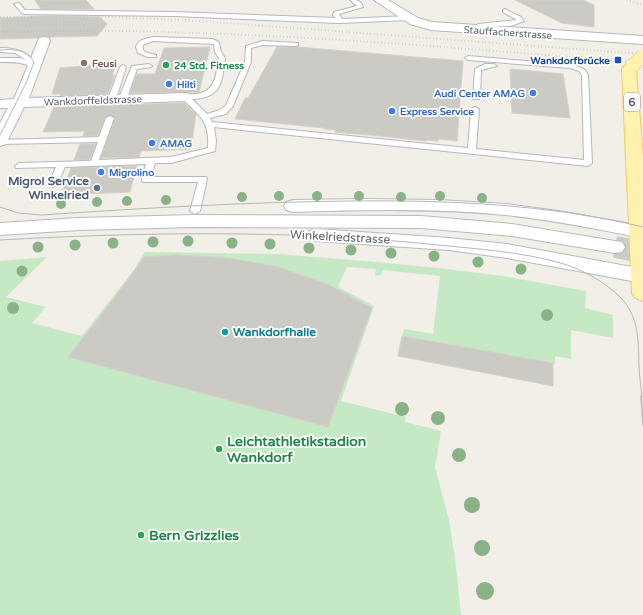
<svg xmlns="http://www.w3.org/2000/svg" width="643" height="615" viewBox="0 0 643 615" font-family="'Varela Round',sans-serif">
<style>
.green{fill:#c5e8c5}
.building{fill:#cccac5;stroke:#d6d1c6}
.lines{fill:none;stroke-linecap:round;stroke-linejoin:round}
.secondary-tunnel{stroke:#ccccc8;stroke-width:22;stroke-dasharray:22 11;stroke-linecap:butt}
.service-casing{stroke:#b5b8bc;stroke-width:2}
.minor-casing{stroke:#b5b8bc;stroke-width:2}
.tertiary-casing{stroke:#b5b8bc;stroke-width:2}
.secondary-casing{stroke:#b6babf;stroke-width:2}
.primary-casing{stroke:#f2c960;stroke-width:2}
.service{fill:#fff;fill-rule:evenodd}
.minor{fill:#fff;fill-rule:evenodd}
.tertiary{fill:#fff;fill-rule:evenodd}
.secondary{fill:#fff;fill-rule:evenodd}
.primary{fill:#fff2af;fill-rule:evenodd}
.tram-far1{stroke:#b6b7b8;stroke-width:1}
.tram{stroke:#b6b7b8;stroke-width:1.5}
.rail{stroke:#b6b7b8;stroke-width:2;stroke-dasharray:0.5 3;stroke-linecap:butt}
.primary-bridge-casing{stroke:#f2c960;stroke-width:14;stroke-linecap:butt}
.primary-bridge{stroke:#fff2af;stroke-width:13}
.tree{fill:#89b387}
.transit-dot{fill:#1a4fb4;stroke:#fff;stroke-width:1.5}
.education-dot{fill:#8d6e63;stroke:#fff;stroke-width:1.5}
.leisure-dot{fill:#2e9e5b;stroke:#fff;stroke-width:1.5}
.shop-dot{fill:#3f7fe0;stroke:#fff;stroke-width:1.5}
.service-dot{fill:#5c6f8a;stroke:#fff;stroke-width:1.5}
.culture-dot{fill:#0f9aa8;stroke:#fff;stroke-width:1.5}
.labels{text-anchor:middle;stroke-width:3.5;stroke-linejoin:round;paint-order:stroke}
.far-street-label{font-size:10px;fill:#5f6368;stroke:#fff}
.far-transit-label{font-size:10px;font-weight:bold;fill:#164399;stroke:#fff;text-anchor:end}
.far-education-label{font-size:10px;font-weight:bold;fill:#785e54;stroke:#fff;text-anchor:start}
.far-leisure-label{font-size:10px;font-weight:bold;fill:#27864d;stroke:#fff;text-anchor:start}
.far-shop-label{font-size:10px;font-weight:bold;fill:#366cbe;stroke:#fff;text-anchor:start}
.shield{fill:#fff;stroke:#8f9295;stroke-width:1}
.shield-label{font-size:11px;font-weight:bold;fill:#5f6368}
.service-label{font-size:12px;font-weight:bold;fill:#4e5e75;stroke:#fff;text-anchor:end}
.street-label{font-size:12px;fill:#5f6368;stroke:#fff}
.culture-label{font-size:12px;font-weight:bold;fill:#0d838f;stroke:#fff;text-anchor:start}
.near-leisure-label{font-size:14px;font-weight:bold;fill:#27864d;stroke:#fff;text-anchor:start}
</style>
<rect width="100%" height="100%" fill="#f1efe8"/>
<!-- green -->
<path class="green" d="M145,252L277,254L364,261L438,268L502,276L586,291L585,308L613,315V338L571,330V359L555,356V364L402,336L404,329L433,334L440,276L383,270L381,275H375L376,269L347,267L338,287L374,306L341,401L406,417L405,422L441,431L435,467L449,520L455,558L461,615H0V261L47,257L6,297L46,307L32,323L82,336L138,265L137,264Z"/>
<!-- building -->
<path class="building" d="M35,0H86L94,9H41Z
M515,0H583L594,5V27L562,23Z
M46,16L100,17L107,24L97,36L50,37L44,36L38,38L0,39V18Z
M210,47L199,92L130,93L137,74H155L164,48Z
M277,47H298L463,61L457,141L438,139V141L426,140V141L380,136L335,132V130L324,129V128L235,119L245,98H248Z
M117,63L112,75H115L108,94L60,96L61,94H52L60,68Z
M510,69L563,74L570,118L512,113Z
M184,103L196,114L191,149L141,151L139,157L101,158L115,118L111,115L105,117L98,136H83L85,131L43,132L54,107Z
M80,144H96L90,160H74Z
M137,166L130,192L61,195L71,168Z
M176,255L228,258L275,266L327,284L372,308L328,427L68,357L113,300L144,257Z
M402,336L553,363V386L398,356Z"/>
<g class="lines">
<!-- secondary-tunnel -->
<path class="secondary-tunnel" d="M615,247L643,252"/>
<!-- service casing -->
<g class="service-casing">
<path id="service" d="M350,0C356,0 361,0 363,7L339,14L342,19L409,16L412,18L409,20L339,23L174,16L23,14L14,4L19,3L25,10L174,12L336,18L333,15L334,12L357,6Z
M505,9L521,17L524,21L511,26H482L479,31H475L474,30L478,24L517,20L503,12V10Z
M153,37L212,39L219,42L221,52L225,58C222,82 222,98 192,99L207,114L220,110L226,105L245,62L246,46L263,41L298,43V45L296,46L263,45L251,48V62L233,106L226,114L210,118L212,122L468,148L471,109L475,107L479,109L476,149L584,160L582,75L579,71L570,68L468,60L465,58L468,56L573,65L584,69L588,75L592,163L588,166L214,127L216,141L215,151L171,163H155L151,177H206L207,179L200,211L195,214L190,211L198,182H143L142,180L146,164L65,167L57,184L53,187L49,184L56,167L16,168L15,166L19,163L91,161L98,142L0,144V140L99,137L106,118L110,116L114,118L99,160L171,157L208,148C210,118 198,116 181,97C185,94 191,95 196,94C216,92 216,74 219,58L215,52L214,44L153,41L143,45V50L147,53L156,55V57H148L138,53L136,47C138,39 146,39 153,37Z
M0,48C17,48 28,52 38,66L35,68C22,62 15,62 0,62V58H20L26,60L15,53L0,52Z
M149,64L152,66L151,67L137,69L127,98L126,100H120L119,98L132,66Z
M485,64H494L497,66L481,70L480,97L479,99H473L475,69Z
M123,65L126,67L116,99L115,101H109L108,99L120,67Z"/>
</g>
<!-- minor casing -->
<g class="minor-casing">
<path id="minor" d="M44,37L49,38L50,41L29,98L185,93L190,94L192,97L190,100L185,101L24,107L6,144L0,146V123L8,108H0V100L14,99L38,41L39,38Z"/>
</g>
<!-- tertiary casing -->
<g class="tertiary-casing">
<path id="tertiary" d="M374,0H388L418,18L432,22L643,36V44L431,30L410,24Z"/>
</g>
<!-- secondary casing -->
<g class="secondary-casing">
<path id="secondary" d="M366,199L439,200L507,204L565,212L643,226V238C597,229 552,220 505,215C435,208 364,210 293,212L286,210L284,206L286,202L293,200Z
M194,215L421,216L512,224L615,241L622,242L625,247L622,252L615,253L512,236L421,228L194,227L79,230L0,235V223L79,218Z
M316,229L449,238L507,244L643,269V283L507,258L449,250L316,241L309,239L306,235L309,231Z"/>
</g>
<!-- primary casing -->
<g class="primary-casing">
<path id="primary" d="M632,62L637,63L639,66L636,70L643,158V301L635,298L632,293L622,69L627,63Z"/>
</g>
<!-- service -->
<use href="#service" class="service"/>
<!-- minor -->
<use href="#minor" class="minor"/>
<!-- tertiary -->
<use href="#tertiary" class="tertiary"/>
<!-- secondary -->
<use href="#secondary" class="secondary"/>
<!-- primary -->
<use href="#primary" class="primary"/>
<!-- tram-far1 -->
<path class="tram-far1" d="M0,50C13,49 27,49 34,62L27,81L0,135
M0,207L18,213L42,215C145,208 248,202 351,201C450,200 546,204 643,227
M0,240C143,232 286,230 429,244C474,249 521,251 564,264C585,271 605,282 621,298C639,317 638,339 639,364C639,375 641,386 642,397"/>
<!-- tram -->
<path class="tram" d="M641,396L643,425"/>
<!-- rail -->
<path class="rail" d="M627,0L643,5
M0,17L91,16L200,21L643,54
M0,32C54,31 108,30 162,32C323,36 483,50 643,63"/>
<!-- primary-bridge casing -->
<g class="primary-bridge-casing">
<path id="primary-bridge" d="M632,66L643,56"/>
</g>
<!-- primary-bridge -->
<use href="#primary-bridge" class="primary-bridge"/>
</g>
<!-- trees -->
<g class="tree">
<circle cx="279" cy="196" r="5"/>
<circle cx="317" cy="196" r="5"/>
<circle cx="359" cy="196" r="5"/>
<circle cx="440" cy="196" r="5"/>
<circle cx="242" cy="197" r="5"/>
<circle cx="401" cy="197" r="5"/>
<circle cx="482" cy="198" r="5"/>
<circle cx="166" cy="200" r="5"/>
<circle cx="127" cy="201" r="5"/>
<circle cx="97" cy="202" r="5"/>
<circle cx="61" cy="204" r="5"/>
<circle cx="188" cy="241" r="5.5"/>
<circle cx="153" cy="242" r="5.5"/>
<circle cx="113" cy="243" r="5.5"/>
<circle cx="232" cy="243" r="5.5"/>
<circle cx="270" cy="244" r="5.5"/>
<circle cx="75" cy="245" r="5.5"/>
<circle cx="38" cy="247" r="5.5"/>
<circle cx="309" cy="248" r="5.5"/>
<circle cx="351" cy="250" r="5.5"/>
<circle cx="391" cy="253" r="5.5"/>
<circle cx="434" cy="256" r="5.5"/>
<circle cx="478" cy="262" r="5.5"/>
<circle cx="521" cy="269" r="5.5"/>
<circle cx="22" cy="271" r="5.5"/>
<circle cx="13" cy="308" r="6"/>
<circle cx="547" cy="315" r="6"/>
<circle cx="402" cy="409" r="7"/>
<circle cx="438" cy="418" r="7"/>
<circle cx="459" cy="455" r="7"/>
<circle cx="472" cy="505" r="8"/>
<circle cx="482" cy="548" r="8"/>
<circle cx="485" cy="591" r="9"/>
</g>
<!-- markers -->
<rect class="transit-dot" x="614" y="56" width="8" height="8" rx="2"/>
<circle class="education-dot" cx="84" cy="63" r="4"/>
<g class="leisure-dot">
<circle cx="166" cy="65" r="4"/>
<circle cx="219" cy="449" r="4"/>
<circle cx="141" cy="535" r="4"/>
</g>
<g class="shop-dot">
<circle cx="169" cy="84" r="4"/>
<circle cx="533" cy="93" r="4"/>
<circle cx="392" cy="111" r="4"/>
<circle cx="152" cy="143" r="4"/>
<circle cx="101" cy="172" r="4"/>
</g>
<circle class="service-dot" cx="97" cy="188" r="4"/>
<circle class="culture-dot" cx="225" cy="332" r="4"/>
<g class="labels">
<!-- far-street labels -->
<g class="far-street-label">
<text transform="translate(508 32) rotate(4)" y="4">Stauffacherstrasse</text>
<text transform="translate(93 100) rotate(-2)" y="4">Wankdorffeldstrasse</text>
</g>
<!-- far-transit labels -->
<g class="far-transit-label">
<text x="610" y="64">Wankdorfbrücke</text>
</g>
<!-- far-education labels -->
<g class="far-education-label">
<text x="92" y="67">Feusi</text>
</g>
<!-- far-leisure labels -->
<g class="far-leisure-label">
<text x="174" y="69">24 Std. Fitness</text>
</g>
<!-- far-shop labels -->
<g class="far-shop-label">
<text x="177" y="88">Hilti</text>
<text x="525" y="97" text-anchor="end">Audi Center AMAG</text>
<text x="400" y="115">Express Service</text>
<text x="160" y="147">AMAG</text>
<text x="109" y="176">Migrolino</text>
</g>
<!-- shield labels -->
<rect class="shield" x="624" y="93" width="16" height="18" rx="3"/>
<g class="shield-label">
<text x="632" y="106">6</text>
</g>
<!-- service labels -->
<g class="service-label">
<text x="89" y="185">Migrol Service<tspan x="89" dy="14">Winkelried</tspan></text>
</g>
<!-- street labels -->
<g class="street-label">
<text transform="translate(340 237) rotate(3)" y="4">Winkelriedstrasse</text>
</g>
<!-- culture labels -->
<g class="culture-label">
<text x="233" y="336">Wankdorfhalle</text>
</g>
<!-- near-leisure labels -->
<g class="near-leisure-label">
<text x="227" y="446">Leichtathletikstadion<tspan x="227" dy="16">Wankdorf</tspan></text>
<text x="149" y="540">Bern Grizzlies</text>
</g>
</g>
</svg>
